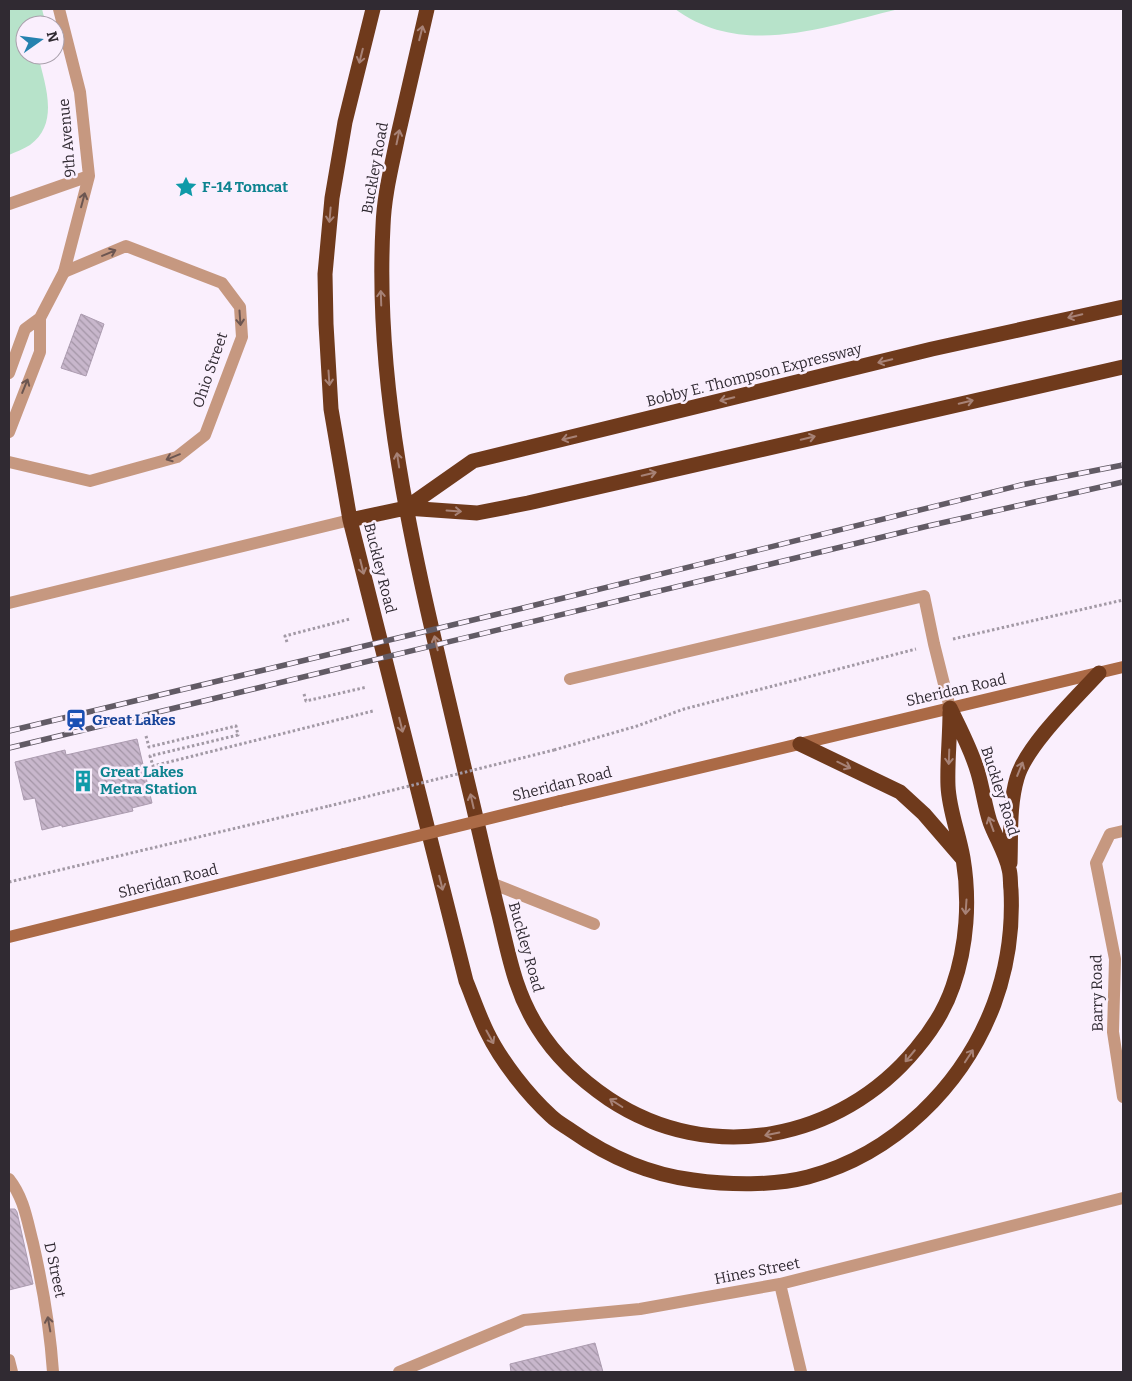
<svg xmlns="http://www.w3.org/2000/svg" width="1132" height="1381" viewBox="0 0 1132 1381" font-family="Bitter,serif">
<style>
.grass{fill:#b7e3ca}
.building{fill:url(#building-back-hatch);stroke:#ac9cb0}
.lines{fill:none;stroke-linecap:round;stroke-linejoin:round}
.path{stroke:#a299a5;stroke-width:3;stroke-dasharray:2.5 2.5;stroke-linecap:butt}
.lane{stroke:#c69880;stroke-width:12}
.street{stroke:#c69880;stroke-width:12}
.secondary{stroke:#ab6a46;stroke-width:12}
.highway{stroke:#6f3a1c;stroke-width:15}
.rail-casing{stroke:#625b65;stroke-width:5.5}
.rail{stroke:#faeffd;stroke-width:4;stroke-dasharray:11;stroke-linecap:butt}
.path-bridge{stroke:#a299a5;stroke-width:3;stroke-dasharray:2.5 2.5;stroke-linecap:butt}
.secondary-bridge{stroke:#ab6a46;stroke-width:12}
.oneway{stroke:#a78276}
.oneway2{stroke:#6c5651}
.labels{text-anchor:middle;stroke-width:5;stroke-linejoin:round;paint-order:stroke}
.street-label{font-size:15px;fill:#302a32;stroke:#faeffd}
.culture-label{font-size:15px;font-weight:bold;fill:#0d838f;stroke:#faeffd;text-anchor:start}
.transit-label{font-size:15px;font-weight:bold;fill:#164399;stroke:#faeffd;text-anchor:start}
</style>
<defs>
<pattern id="building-back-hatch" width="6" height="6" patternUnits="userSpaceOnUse" patternTransform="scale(1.25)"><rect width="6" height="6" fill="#c8b7cc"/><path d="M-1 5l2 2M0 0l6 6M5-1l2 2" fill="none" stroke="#a395a6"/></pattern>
</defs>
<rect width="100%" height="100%" fill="#faeffd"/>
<!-- grass -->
<path class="grass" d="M9,9H42L46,25H25V55H38C45,85 60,123 30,145C24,149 15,152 9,155Z
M675,9H899C826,26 743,59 675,9Z"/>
<!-- building -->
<path class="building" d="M81,314L104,324L86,376L61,368Z
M137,739L152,803L132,808L133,811L62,827V825L42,830L35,798L24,800L15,762L65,750L66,755Z
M9,1209H15L17,1212L33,1284L9,1290Z
M595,1343L603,1372H511L510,1364Z"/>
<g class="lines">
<!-- path -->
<path class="path" d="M953,639L1123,600
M287,642L285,636L350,619
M304,694L306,701L367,687
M146,736L149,747L236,726L238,735L150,756L153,766L373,711
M554,750L637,726L684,709L916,649
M9,882L329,806"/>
<!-- lane -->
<path class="lane" d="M9,462L90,481L177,457L205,435L242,337L240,307L222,283L126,246L64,272
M570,679L924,596L934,644L950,708
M491,883L594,924"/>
<!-- street -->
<path class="street" d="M9,204L89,176
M9,373L25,329L40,318
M9,432L40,352V318L64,272L89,176L80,92L59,9
M9,603L350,520
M1123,831L1110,834L1096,863L1115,959L1113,1032L1123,1097
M9,1179C24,1198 27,1220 33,1243C43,1287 50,1327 53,1372
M780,1284L801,1372
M9,1360L12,1372
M399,1372L524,1320L640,1309L780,1284L1123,1198"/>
<!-- secondary -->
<path class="secondary" d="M560,801L1123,667
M9,937L344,854"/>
<!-- highway -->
<path class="highway" d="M373,9L345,122L332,198L325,274L326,324L331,409L350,520L466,981C473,998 479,1016 487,1032C501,1061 528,1095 551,1116C557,1122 565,1126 572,1131C609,1157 647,1174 693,1180C729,1185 773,1186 808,1177C894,1154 963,1086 994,1004C1008,966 1013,930 1011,890C1010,883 1011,876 1009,869C1006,854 996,838 990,822C985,807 983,790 978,773C972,751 960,729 950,708
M427,9C417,51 408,93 398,135C392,165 384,195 383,226C373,414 426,599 467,780C478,825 488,871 499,915C509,956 515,992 538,1028C556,1057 581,1080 609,1099C710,1166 840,1141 916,1049C932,1030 945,1010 953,986C967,946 970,900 963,858C959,834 949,810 948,786C947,762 950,737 950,712
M406,508L473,461L932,349L1123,307
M350,520L406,508L477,513L528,503L1123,367
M800,744L900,792L924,814L962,858
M1010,863C1011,835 1009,805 1017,778C1026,746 1075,699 1099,673"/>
<!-- rail casing -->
<g class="rail-casing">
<path id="rail" d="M9,731L523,608L1021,485L1123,465
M9,748L928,526L1123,482"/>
</g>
<!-- rail -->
<use href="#rail" class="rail"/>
<!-- path-bridge -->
<path class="path-bridge" d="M329,806L554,750"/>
<!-- secondary-bridge -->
<path class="secondary-bridge" d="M344,854L560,801"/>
</g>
<!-- one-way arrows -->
<defs><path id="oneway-shaft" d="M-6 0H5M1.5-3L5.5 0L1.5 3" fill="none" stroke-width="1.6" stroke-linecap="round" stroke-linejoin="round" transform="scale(1.25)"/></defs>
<g class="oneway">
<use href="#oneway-shaft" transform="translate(421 33) rotate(-76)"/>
<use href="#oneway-shaft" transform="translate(361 56) rotate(104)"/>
<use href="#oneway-shaft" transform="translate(398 137) rotate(-78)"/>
<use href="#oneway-shaft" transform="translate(330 215) rotate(95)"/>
<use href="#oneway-shaft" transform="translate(381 298) rotate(-92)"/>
<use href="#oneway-shaft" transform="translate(1075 316) rotate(167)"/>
<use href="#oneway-shaft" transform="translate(885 361) rotate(166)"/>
<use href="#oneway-shaft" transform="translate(329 378) rotate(86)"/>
<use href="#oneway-shaft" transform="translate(727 399) rotate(166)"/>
<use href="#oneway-shaft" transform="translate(966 402) rotate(-13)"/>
<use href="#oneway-shaft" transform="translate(569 438) rotate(166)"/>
<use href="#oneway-shaft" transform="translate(808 438) rotate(-13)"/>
<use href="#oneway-shaft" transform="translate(398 460) rotate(-99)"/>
<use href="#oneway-shaft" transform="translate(649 474) rotate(-13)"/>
<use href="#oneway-shaft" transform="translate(454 511) rotate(4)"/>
<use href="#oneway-shaft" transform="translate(362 567) rotate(76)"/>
<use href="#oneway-shaft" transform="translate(436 643) rotate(-103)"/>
<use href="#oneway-shaft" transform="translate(401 725) rotate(76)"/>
<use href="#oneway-shaft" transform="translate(949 757) rotate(92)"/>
<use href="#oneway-shaft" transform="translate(844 765) rotate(26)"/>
<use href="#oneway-shaft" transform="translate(1020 769) rotate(-68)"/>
<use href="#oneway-shaft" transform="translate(472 801) rotate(-103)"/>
<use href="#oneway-shaft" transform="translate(991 824) rotate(-110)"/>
<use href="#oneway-shaft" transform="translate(441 883) rotate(76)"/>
<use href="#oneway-shaft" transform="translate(966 907) rotate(94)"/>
<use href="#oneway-shaft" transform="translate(490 1037) rotate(61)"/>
<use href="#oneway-shaft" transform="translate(910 1056) rotate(130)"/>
<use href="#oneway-shaft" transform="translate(969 1056) rotate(-57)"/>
<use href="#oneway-shaft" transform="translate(616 1103) rotate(-148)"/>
<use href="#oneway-shaft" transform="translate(772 1134) rotate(168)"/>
</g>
<g class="oneway2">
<use href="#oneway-shaft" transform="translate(83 200) rotate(-75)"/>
<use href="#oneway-shaft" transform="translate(109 253) rotate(-23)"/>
<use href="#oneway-shaft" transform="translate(240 318) rotate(86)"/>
<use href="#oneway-shaft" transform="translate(25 386) rotate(-68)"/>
<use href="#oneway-shaft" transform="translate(173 457) rotate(158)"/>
<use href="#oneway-shaft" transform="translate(49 1324) rotate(-100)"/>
</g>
<!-- icons -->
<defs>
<g id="sight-bare" transform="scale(1.725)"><path d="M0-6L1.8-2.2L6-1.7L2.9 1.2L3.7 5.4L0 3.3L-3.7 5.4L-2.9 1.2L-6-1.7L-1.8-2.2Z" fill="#0f9aa8" stroke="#faeffd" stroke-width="2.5" paint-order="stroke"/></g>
<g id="station-bare" transform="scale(1.725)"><path d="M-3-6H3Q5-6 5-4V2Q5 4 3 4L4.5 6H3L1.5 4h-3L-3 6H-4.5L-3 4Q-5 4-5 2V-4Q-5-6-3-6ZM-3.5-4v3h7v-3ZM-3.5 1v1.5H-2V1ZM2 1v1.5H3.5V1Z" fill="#1a4fb4" stroke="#faeffd" stroke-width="2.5" paint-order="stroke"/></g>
<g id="building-bare" transform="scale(1.725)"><path d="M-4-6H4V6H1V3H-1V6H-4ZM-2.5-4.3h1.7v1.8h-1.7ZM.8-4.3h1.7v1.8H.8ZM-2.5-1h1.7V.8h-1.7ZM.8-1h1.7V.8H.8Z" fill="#0f9aa8" stroke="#faeffd" stroke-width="2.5" paint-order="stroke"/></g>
</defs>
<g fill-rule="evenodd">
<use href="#sight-bare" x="186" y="187"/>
<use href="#station-bare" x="76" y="720"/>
<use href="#building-bare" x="83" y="781"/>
</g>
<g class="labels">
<!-- street labels -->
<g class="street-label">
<text transform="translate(67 138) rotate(-95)" y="5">9th Avenue</text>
<text transform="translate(375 168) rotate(-80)" y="5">Buckley Road</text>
<text transform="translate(210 370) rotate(-71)" y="5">Ohio Street</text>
<text transform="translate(754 375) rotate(-14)" y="5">Bobby E. Thompson Expressway</text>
<text transform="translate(380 568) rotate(76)" y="5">Buckley Road</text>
<text transform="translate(956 690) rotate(-13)" y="5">Sheridan Road</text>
<text transform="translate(562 784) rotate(-14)" y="5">Sheridan Road</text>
<text transform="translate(1000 791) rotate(72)" y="5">Buckley Road</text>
<text transform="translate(168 881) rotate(-14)" y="5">Sheridan Road</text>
<text transform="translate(526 947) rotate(74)" y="5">Buckley Road</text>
<text transform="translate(1097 993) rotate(-91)" y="5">Barry Road</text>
<text transform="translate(55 1270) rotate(78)" y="5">D Street</text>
<text transform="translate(757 1271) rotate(-11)" y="5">Hines Street</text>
</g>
<!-- culture labels -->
<g class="culture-label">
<text x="202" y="192">F-14 Tomcat</text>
<text x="100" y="777">Great Lakes<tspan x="100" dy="17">Metra Station</tspan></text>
</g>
<!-- transit labels -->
<g class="transit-label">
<text x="92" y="725">Great Lakes</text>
</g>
</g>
<!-- border -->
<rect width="1132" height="1381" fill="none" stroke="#302a32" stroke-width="20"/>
<!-- north arrow -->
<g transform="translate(40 40) rotate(76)"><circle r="24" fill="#faeffd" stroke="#a9a0ac"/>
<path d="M0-4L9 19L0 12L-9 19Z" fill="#2582af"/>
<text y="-8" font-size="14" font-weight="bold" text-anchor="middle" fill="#302a32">N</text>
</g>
</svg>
